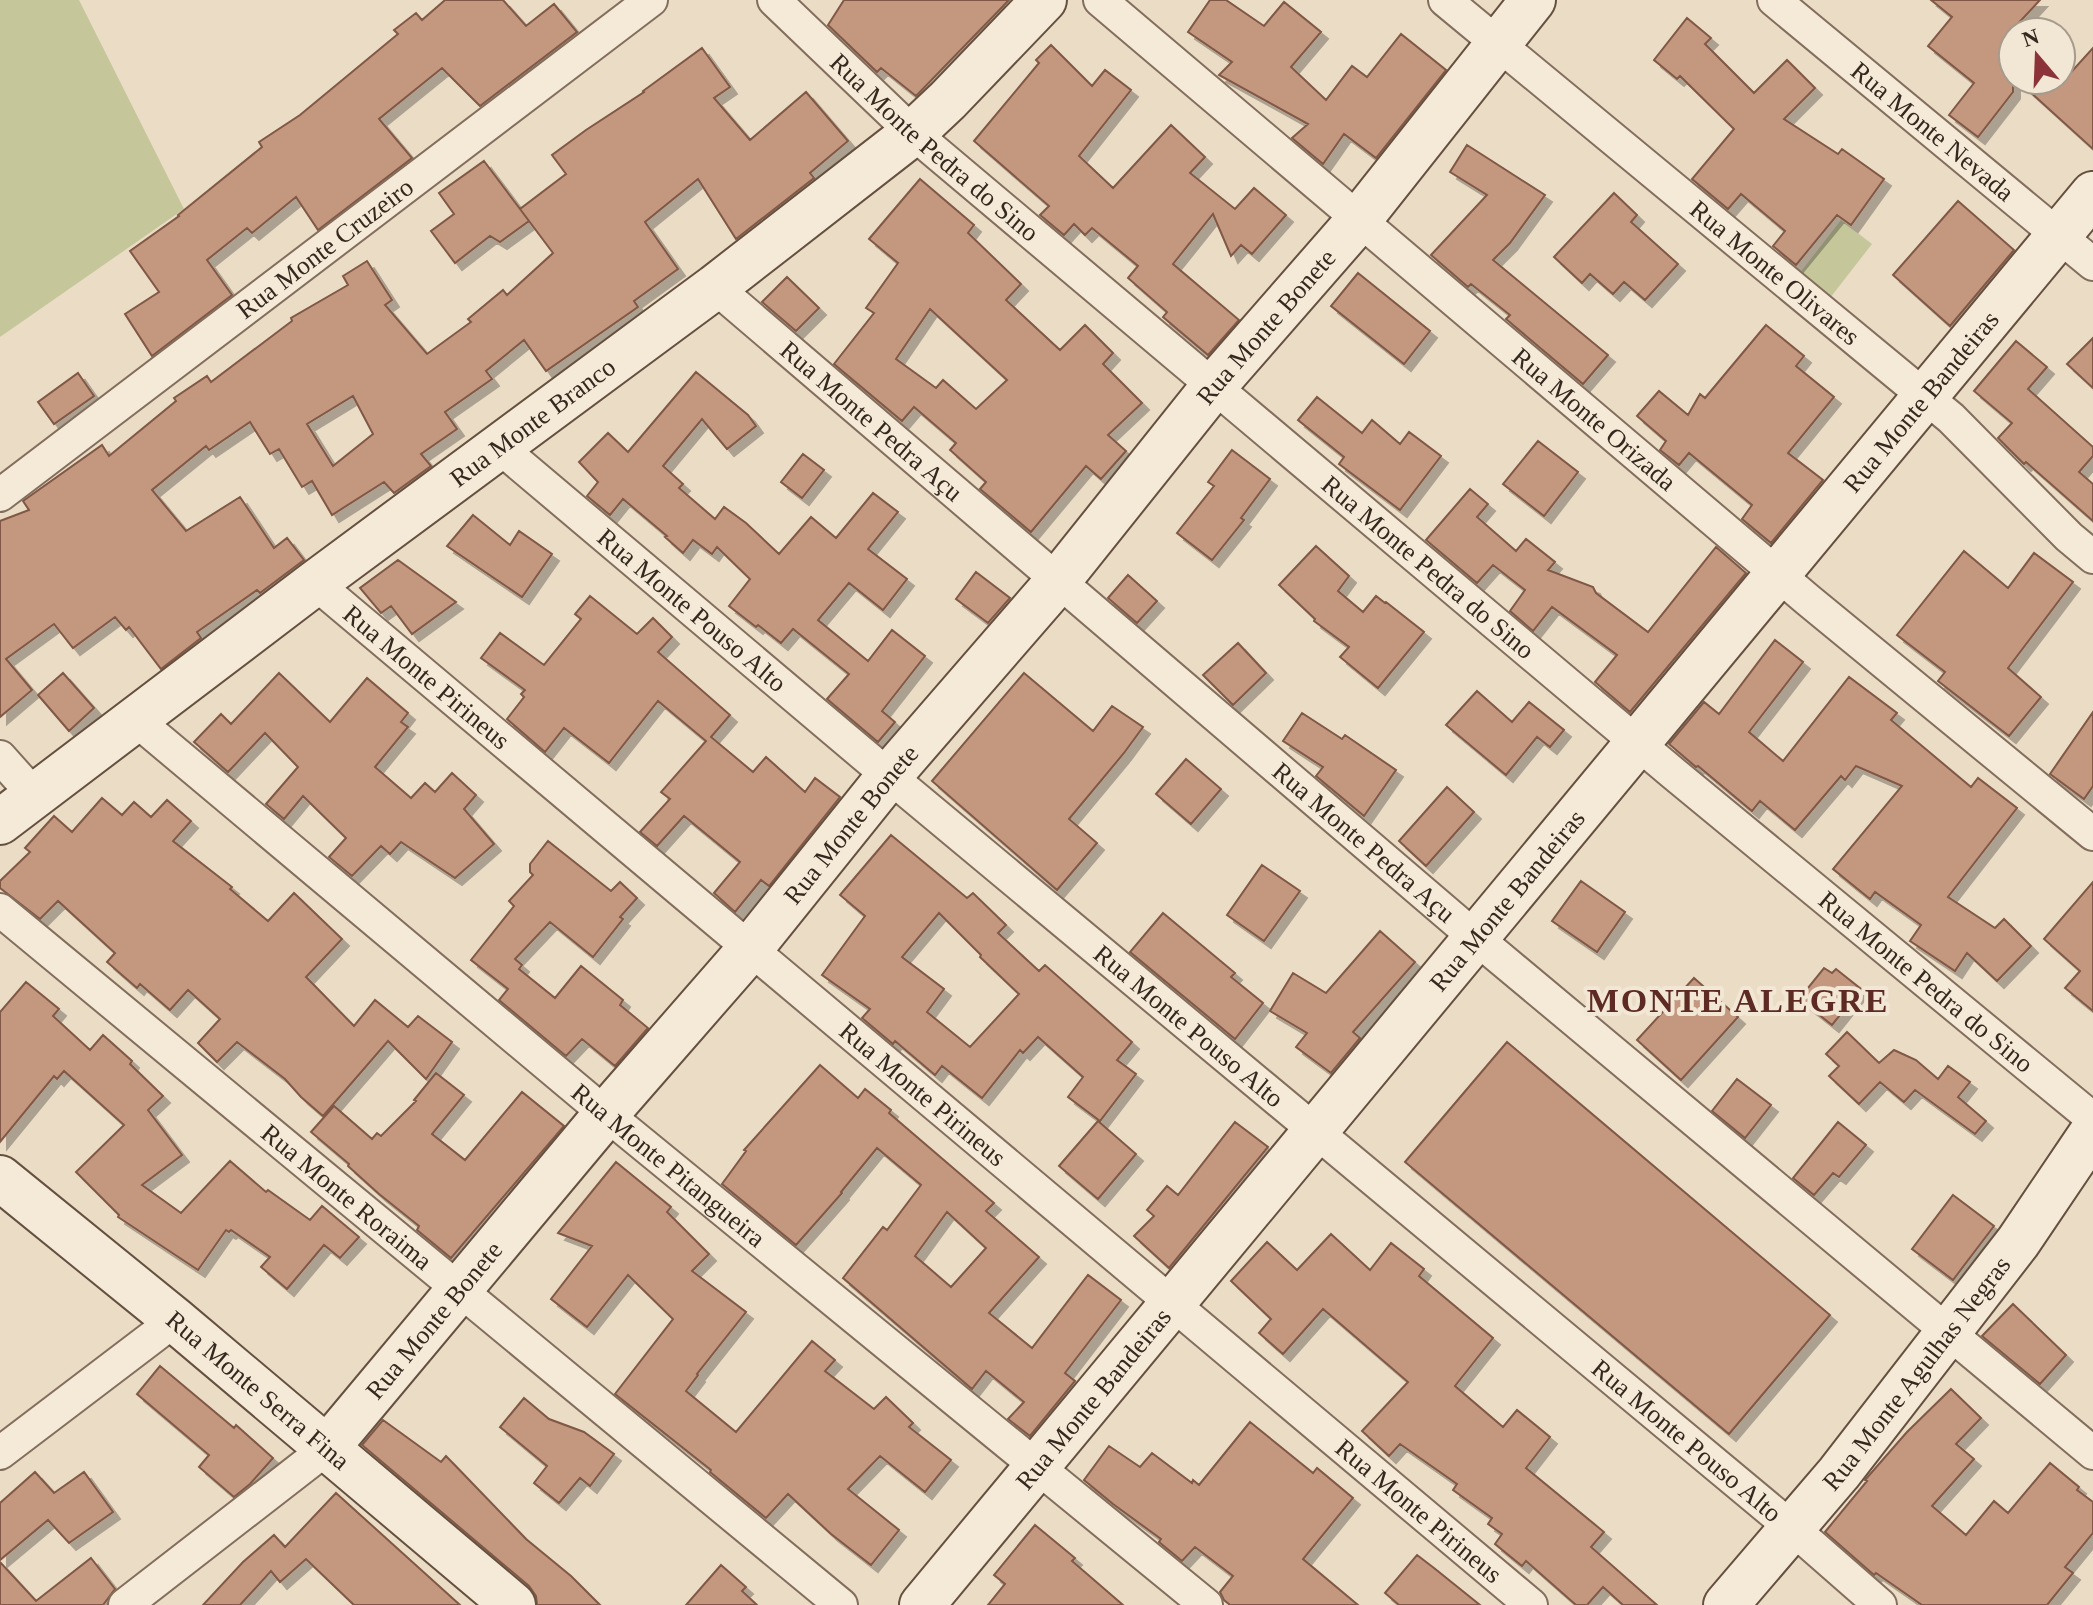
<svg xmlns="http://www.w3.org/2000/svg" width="2093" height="1605" viewBox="0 0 2093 1605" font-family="Georgia,serif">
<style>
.green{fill:#c5c79a}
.building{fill:#c4977f;stroke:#805845;stroke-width:2;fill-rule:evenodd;filter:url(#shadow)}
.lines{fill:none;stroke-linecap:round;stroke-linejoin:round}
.street-casing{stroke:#836e5d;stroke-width:36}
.secondary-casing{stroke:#655040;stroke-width:48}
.street{stroke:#f5ead8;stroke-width:32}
.secondary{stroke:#f5ead8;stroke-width:44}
.labels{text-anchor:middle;stroke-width:8;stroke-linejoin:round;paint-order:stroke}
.street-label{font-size:26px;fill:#34281f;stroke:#f2e7d4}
.district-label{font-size:34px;font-weight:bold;letter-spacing:2px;fill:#5d2b23;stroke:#f2e7d4}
</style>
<defs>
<filter id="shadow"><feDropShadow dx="7" dy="7" stdDeviation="0" flood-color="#0004"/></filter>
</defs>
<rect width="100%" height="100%" fill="#eadcc5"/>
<!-- green -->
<path class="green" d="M0,0H79L184,209L0,337Z
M1841,220L1872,244L1830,298L1799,274Z"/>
<!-- building -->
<path class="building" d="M445,0H503L526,26L554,4L577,32L480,106L442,68L379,119L412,158L318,230L296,197L252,233L247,228L207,260L232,295L152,356L125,314L159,292L130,251L179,216L178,215L262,147L259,142L300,115L398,34L394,30L416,13L422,20Z
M844,0H1009L916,96L881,68L877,72L828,25Z
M1210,0H1226L1264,26L1284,2L1321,32L1291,67L1326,100L1352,66L1367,77L1401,34L1446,70L1376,158L1344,134L1323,164L1292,138L1308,124L1219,75L1232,62L1188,32Z
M1931,0H2040L2013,29V92L1978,137L1949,115L1974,83L1928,46L1952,17Z
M1687,18L1711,38L1705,44L1754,93L1787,60L1815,88L1784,119L1838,154L1842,149L1884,179L1851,225L1837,215L1796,265L1773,246L1785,231L1741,194L1728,209L1692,179L1734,129L1680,76L1677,79L1654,60Z
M1051,45L1092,86L1105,70L1131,90L1079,156L1113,188L1171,125L1205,157L1190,173L1235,209L1254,188L1286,215L1252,254L1241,245L1231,256L1213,214L1173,264L1239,320L1208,355L1163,317L1167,312L1128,278L1138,266L1092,228L1085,235L1074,224L1064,235L1040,215L1049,206L974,141L1039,63L1036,60Z
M702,48L730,87L714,98L750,140L806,92L848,141L810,173L814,178L736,239L698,179L645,222L678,269L634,301L638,307L546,371L524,340L486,371L492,379L445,412L457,429L421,454L431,466L394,493L384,482L332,515L312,481L302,487L279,449L270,454L250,422L209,450L206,446L152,490L186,531L240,497L274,548L287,538L304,560L260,593L257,590L197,632L201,638L161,669L129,627L126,630L115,617L73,648L54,624L6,659L32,690L0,717V521L29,510L23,501L102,445L109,456L176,401L174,398L207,376L211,382L292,321L291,318L348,285L343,276L367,261L392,300L385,305L427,354L471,322L468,319L503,290L507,295L553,253L520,209L566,174L552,155L586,130L644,92L643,91ZM353,396L373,434L333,466L307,424Z
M2093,48V149L2017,80H2064Z
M1467,145L1545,195L1510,243L1493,260L1608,355L1583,384L1506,319L1510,315L1471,284L1468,287L1431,255L1487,195L1450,172Z
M484,161L529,221L500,242L490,236L455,263L431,231L454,214L439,193Z
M920,179L974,225L968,233L1021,284L1006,300L1060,350L1085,325L1113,353L1103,364L1142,403L1108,435L1126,451L1101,479L1086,466L1031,532L980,489L986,482L950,450L956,443L914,407L902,421L834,364L874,313L866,308L898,263L869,239ZM930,309L1007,380L976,409L943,380L936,388L896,359Z
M1614,193L1637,215L1631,222L1678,264L1645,300L1624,282L1613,294L1590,274L1582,283L1554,257Z
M1958,201L2014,250L1950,326L1893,275Z
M1358,273L1430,331L1404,364L1331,306Z
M787,277L819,308L796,331L762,302Z
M1766,325L1804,356L1796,366L1834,397L1788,453L1823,480L1771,543L1742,519L1752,505L1689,453L1679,465L1660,450L1666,441L1637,416L1659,391L1688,415L1700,394L1705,398Z
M2093,338V388L2067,364Z
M2016,341L2047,367L2028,389L2093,447V456L2079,472L2093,484V521L2026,462L2024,464L1998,438L2012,423L1974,391Z
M696,372L748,415L756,426L727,449L702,419L663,466L683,484L679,488L715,519L724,507L746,523L779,554L811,517L836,538L873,493L898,512L868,549L907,579L883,610L849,583L818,620L868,661L892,630L925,656L882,711L895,722L878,742L827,699L849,674L793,629L781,643L758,625L756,627L729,606L750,579L717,547L712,554L693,540L683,553L665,537L667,536L623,499L610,515L587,496L598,482L579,462L608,433L628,452Z
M78,373L94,396L54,424L38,402Z
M1317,397L1362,433L1372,420L1400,444L1409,432L1441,456L1400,510L1339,464L1344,457L1298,420Z
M1538,441L1578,472L1544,516L1503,484Z
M1232,450L1270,479L1241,518L1244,520L1212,560L1177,533L1214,486L1208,482Z
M803,454L824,470L802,498L781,482Z
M1470,489L1488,504L1477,517L1516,551L1526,539L1555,562L1548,570L1593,587L1596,593L1648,632L1716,547L1746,573L1630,712L1595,682L1617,655L1552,607L1533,631L1510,611L1525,590L1493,565L1477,583L1426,540Z
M473,515L510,545L519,531L552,554L522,597L447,546Z
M1316,546L1349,576L1338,591L1363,612L1376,596L1385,603L1386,602L1424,632L1378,688L1340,657L1349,647L1314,621L1315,619L1279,585Z
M1964,551L2008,588L2034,553L2073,582L2008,668L2041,697L2009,736L1938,681L1945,672L1897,635Z
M398,560L456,602L412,634L391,606L381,613L360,588Z
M976,572L1010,598L988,623L956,599Z
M1128,575L1157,601L1137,623L1108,598Z
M590,596L637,634L653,618L672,637L658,652L730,715L711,737L753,772L766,757L805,792L815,778L840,797L769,886L761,880L735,912L714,893L740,862L684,816L657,846L640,832L670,799L661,792L706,741L658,701L609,763L564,728L545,752L507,719L524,697L521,694L525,690L481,658L500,633L544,665L581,619L575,614Z
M1775,640L1803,662L1749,732L1783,761L1849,677L1897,713L1891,720L1971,787L1978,778L2017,808L1948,897L1995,928L2004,919L2031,946L1997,981L1967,953L1955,971L1910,941L1921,925L1875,892L1870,899L1833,869L1902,786L1856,766L1845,780L1841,776L1795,830L1760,801L1752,811L1698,766L1696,767L1669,744L1704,702L1719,714Z
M1238,643L1266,673L1233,705L1203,675Z
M63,673L94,708L69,731L38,695Z
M279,673L330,722L367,678L408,713L401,722L408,727L375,767L411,798L425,783L435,792L452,773L476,795L464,809L494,844L455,878L401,842L390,854L381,846L352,876L329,857L346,838L303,796L284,819L266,804L298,767L265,733L228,772L194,742L221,714L231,724Z
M1024,673L1093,731L1112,706L1143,727L1124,753L1069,819L1097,843L1057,890L932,781Z
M1477,691L1512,722L1529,702L1564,730L1550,747L1537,737L1506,775L1446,725Z
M2093,712V786L2084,799L2050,774Z
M1302,713L1342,739L1345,735L1396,770L1364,816L1316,776L1323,767L1283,741Z
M1186,759L1221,789L1191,824L1156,794Z
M1447,787L1474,812L1426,866L1399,841Z
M102,798L122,815L134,802L151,817L167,800L191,821L173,841L232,887L230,889L268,921L294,893L342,939L306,977L354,1026L375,1000L408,1027L418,1016L452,1042L426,1079L388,1041L323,1116L301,1097L285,1079L237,1042L217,1062L198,1043L220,1019L188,990L170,1010L140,984L137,988L107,962L115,953L58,901L40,919L0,888V881L30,852L25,848L54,816L72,832Z
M891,835L967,898L973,893L1006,925L998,933L1039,971L1045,965L1132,1042L1117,1060L1136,1074L1100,1121L1068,1097L1083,1077L1038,1037L1023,1053L1020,1050L982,1098L942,1066L935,1075L895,1041L893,1044L862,1018L870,1009L822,975L865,916L840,895ZM939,913L981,955L980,957L1019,994L970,1047L927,1012L944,989L902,957Z
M548,841L611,891L620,882L637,898L620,917L623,919L593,957L550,922L515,959L522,965L519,969L555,998L581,966L623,1000L620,1005L648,1028L615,1066L582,1039L566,1056L499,1000L508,989L471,960L514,906L509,901L533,875L530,872V864Z
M1262,865L1300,891L1264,941L1227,915Z
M1581,881L1625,912L1597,952L1552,921Z
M2093,882V1011L2065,988L2080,971L2044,939Z
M1163,913L1235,973L1231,977L1263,1003L1235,1039L1130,952Z
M1380,931L1415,962L1353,1032L1360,1038L1331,1073L1296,1047L1307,1033L1270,1011L1293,973L1326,993Z
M1824,968L1832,973L1836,969L1861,989L1832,1025L1799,999Z
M1694,978L1738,1017L1681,1080L1637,1040Z
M26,982L59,1009L53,1016L90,1050L103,1035L132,1061L130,1064L163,1096L148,1110L182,1155L142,1185L181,1213L230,1161L266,1192L268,1190L310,1220L322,1206L359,1237L340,1258L324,1245L287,1289L261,1267L270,1257L231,1230L229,1232L226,1230L198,1270L118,1217L119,1215L76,1172L124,1125L64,1071L57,1079L54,1076L0,1142V1012Z
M1847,1032L1879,1063L1894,1050L1916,1060L1938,1079L1948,1066L1970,1082L1958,1097L1986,1121L1975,1134L1915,1090L1904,1102L1880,1082L1859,1104L1829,1076L1839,1066L1826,1054Z
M1507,1042L1830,1315L1729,1434L1405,1162Z
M820,1065L858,1098L865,1089L891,1110L889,1113L994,1203L986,1211L1039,1257L989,1313L1032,1348L1088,1275L1121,1300L1065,1373L1075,1381L1030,1436L1008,1419L1024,1402L986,1371L972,1389L843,1278L883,1227L887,1230L921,1185L877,1148L841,1192L842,1193L796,1245L722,1184L746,1151L744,1150ZM947,1212L986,1248L951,1287L915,1256Z
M436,1073L464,1095L432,1134L465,1160L522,1092L564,1126L451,1258L417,1230L419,1226L379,1194L348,1166L349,1164L311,1132L334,1106L372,1139L377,1133L381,1136L416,1101L414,1100Z
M1737,1079L1771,1105L1745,1138L1712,1111Z
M1098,1121L1136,1154L1098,1199L1059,1166Z
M1235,1122L1268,1147L1169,1268L1134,1236L1154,1216L1147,1210L1167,1186L1178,1195Z
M1838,1122L1866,1145L1839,1177L1833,1173L1814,1195L1793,1178Z
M616,1162L671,1207L667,1212L709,1254L692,1271L746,1312L697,1374L698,1375L686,1391L736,1432L812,1341L835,1360L825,1371L874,1409L886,1397L913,1423L909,1427L951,1460L925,1492L880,1456L848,1489L899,1530L871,1565L831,1534L788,1494L766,1518L710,1472L711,1470L615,1394L673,1319L628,1275L587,1327L551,1299L592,1246L558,1233Z
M1953,1195L1994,1226L1953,1280L1912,1249Z
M1331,1234L1370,1270L1391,1243L1424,1269L1419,1276L1493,1338L1455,1386L1503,1427L1517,1410L1550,1437L1526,1468L1604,1532L1591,1547L1657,1605H1623L1603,1587L1587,1605H1576L1526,1561L1522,1566L1495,1544L1502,1534L1488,1524L1492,1518L1453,1490L1457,1484L1400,1444L1389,1456L1362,1431L1408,1382L1323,1309L1283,1354L1259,1333L1271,1319L1231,1281L1267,1242L1297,1270Z
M2013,1304L2066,1355L2040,1384L1982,1336Z
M160,1366L234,1428L236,1425L273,1458L250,1484L234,1497L199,1467L209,1455L137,1394Z
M1951,1389L1981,1418L1956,1444L1974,1459L1932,1506L1966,1535L1994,1501L2008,1513L2050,1463L2079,1487L2077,1490L2093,1502V1533L2065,1567L2073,1573L2047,1605H1922L1876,1573L1874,1575L1825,1532L1867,1481L1865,1480L1907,1432Z
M524,1398L549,1419L584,1432L614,1454L590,1486L580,1478L559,1503L534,1483L547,1466L500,1427Z
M383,1420L441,1462L446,1456L526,1539L571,1576L600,1605H537L536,1596L529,1586L362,1445Z
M1250,1422L1313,1473L1317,1468L1353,1498L1303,1559L1358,1605H1230L1224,1600L1220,1592L1233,1576L1195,1547L1182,1561L1159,1542L1161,1539L1113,1504L1084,1480L1109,1446L1140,1467L1152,1453L1192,1483L1193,1480L1199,1485Z
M35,1472L54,1493L84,1472L113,1512L69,1543L48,1520L0,1560V1503Z
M336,1493L460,1605H354L306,1559L280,1582L271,1571L240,1605H203L243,1562L274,1535L285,1547Z
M1035,1525L1075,1558L1072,1561L1123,1605H988L1005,1584L994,1575Z
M1417,1555L1434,1568L1480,1605H1399L1385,1593Z
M91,1558L115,1589L103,1605H0V1562L36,1601Z
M721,1565L746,1587L742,1591L757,1605H686Z"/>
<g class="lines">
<!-- street casing -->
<g class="street-casing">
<g id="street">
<path id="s1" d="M774,0L913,133L1673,773L2093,1119"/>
<path id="s2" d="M1100,0L1808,600L2093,834"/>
<path id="s3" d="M1445,0L1951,418L2069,537L2093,557"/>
<path id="s4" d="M1774,0L2093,264"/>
<path id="s5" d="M715,287L1476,938L2093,1453"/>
<path id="s6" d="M498,446L889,776L1792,1528L1880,1605"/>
<path id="s7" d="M0,495L651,0"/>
<path id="s8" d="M315,583L1531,1605"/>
<path id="s9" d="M136,720L606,1114L1206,1605"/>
<path d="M0,757L35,796"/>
<path id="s10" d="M0,910L841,1605"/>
<path d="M0,1453L175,1320"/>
<path d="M125,1605L326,1449"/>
</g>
</g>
<!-- secondary casing -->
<g class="secondary-casing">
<g id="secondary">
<path id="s11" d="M0,822L315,583L715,287L913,133L948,100L1044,0"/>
<path id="s12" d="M0,1178L175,1320L513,1605"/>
<path id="s13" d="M326,1449L606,1114L750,949L889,776L1058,581L1213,387L1358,221L1533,0"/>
<path id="s14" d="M922,1605L2093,194"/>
<path id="s15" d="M1726,1605L1839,1473L2018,1242L2093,1131"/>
</g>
</g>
<!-- street -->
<use href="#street" class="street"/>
<!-- secondary -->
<use href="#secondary" class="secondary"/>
</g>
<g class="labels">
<!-- street labels -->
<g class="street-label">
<text dy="9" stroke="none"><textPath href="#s4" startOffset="206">Rua Monte Nevada</textPath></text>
<text dy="9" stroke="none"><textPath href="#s1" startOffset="218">Rua Monte Pedra do Sino</textPath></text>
<text dy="9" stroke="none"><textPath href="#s7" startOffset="408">Rua Monte Cruzeiro</textPath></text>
<text dy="9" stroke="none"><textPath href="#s3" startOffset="428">Rua Monte Olivares</textPath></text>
<text dy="9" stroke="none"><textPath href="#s13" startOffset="1464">Rua Monte Bonete</textPath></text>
<text dy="9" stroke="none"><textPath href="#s14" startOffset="1564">Rua Monte Bandeiras</textPath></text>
<text dy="9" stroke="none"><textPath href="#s2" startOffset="648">Rua Monte Orizada</textPath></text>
<text dy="9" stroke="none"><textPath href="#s5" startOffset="206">Rua Monte Pedra Açu</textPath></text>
<text dy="9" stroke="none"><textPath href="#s11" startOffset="666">Rua Monte Branco</textPath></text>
<text dy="9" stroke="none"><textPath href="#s1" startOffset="866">Rua Monte Pedra do Sino</textPath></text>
<text dy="9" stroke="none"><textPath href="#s6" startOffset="254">Rua Monte Pouso Alto</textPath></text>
<text dy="9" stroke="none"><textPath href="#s8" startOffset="146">Rua Monte Pirineus</textPath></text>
<text dy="9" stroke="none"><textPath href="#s13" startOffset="816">Rua Monte Bonete</textPath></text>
<text dy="9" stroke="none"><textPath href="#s5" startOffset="854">Rua Monte Pedra Açu</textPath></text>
<text dy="9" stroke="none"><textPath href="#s14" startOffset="916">Rua Monte Bandeiras</textPath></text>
<text dy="9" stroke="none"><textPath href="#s1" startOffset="1514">Rua Monte Pedra do Sino</textPath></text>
<text dy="9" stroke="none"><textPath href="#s6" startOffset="902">Rua Monte Pouso Alto</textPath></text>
<text dy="9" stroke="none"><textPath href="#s8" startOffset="794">Rua Monte Pirineus</textPath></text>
<text dy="9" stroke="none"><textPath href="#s9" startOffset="694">Rua Monte Pitangueira</textPath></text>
<text dy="9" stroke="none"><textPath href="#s10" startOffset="450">Rua Monte Roraima</textPath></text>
<text dy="9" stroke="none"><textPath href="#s13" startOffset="168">Rua Monte Bonete</textPath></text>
<text dy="9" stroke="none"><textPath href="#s15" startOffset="300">Rua Monte Agulhas Negras</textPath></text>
<text dy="9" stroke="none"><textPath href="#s12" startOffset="334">Rua Monte Serra Fina</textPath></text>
<text dy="9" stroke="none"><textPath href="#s14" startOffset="268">Rua Monte Bandeiras</textPath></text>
<text dy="9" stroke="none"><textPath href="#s6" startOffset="1550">Rua Monte Pouso Alto</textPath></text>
<text dy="9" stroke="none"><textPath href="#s8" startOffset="1442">Rua Monte Pirineus</textPath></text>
</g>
<!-- district labels -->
<g class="district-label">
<text x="1738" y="1012">MONTE ALEGRE</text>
</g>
</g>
<!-- north arrow -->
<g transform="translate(2037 56) rotate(341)"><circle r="38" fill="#f2e7d4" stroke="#a69b8c" stroke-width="2"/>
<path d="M0-6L14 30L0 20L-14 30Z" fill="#8c333a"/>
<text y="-12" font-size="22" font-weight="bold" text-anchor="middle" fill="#34281f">N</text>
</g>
</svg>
